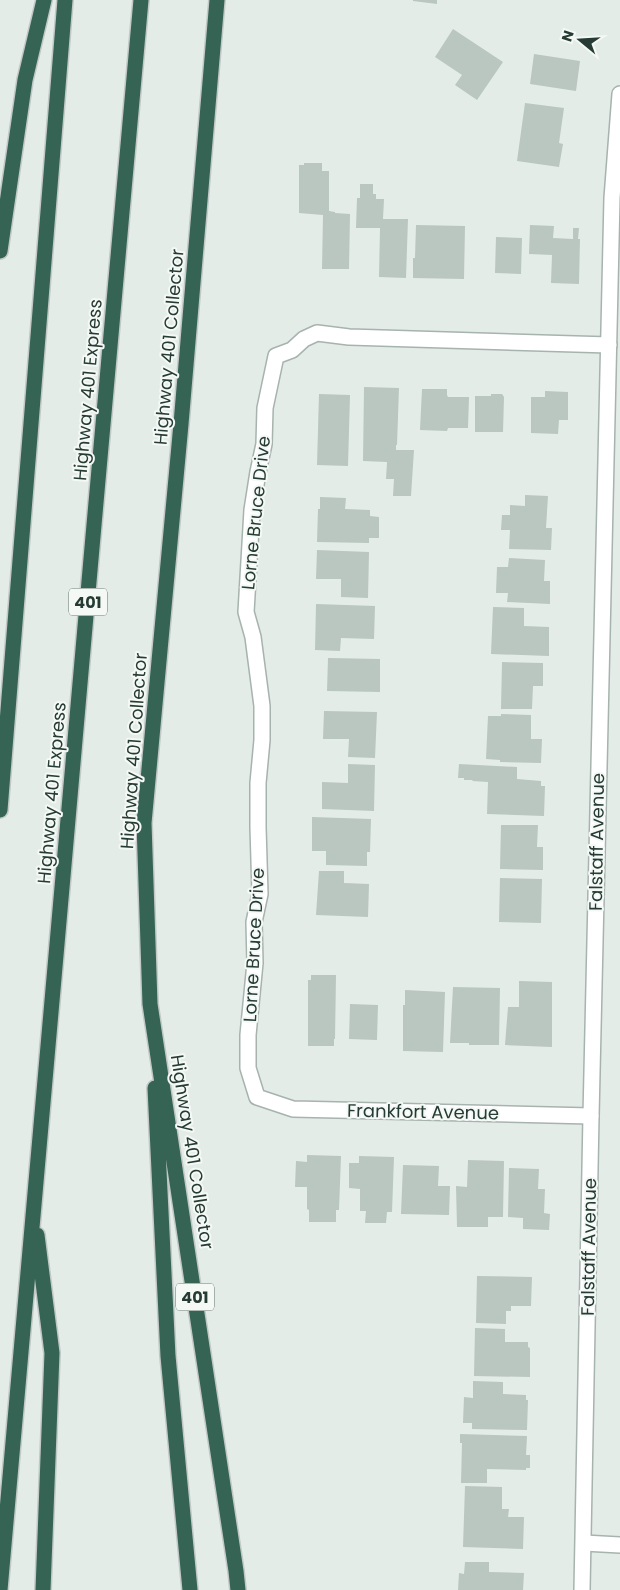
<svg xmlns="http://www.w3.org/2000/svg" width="620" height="1590" viewBox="0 0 620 1590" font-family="Poppins,sans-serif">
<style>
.building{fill:#bac6c0}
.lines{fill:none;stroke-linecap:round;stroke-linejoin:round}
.minor-casing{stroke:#a7b3ae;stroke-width:18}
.tertiary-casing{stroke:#a7b3ae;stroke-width:18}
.motorway-casing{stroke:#c2c8c6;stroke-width:18}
.minor{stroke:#fff;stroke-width:15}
.tertiary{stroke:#fff;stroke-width:15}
.motorway{stroke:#356455;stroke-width:15}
.labels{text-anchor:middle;stroke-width:4;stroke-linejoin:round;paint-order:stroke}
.shield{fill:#f4f9f6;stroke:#64746e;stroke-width:1}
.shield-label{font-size:16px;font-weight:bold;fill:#263b33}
.street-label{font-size:18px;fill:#263b33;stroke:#f4f9f6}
</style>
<rect width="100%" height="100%" fill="#e4ece8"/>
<!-- building -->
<path class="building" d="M413,0H437V4L413,1Z
M453,29L503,62L477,100L455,85L462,75L435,57Z
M534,54L580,61L576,91L530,84Z
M525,103L564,108L559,143L563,144L559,167L517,161Z
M304,163H322V171H329V211L335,212V213L350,214L349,269H322L323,215L299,213V165H304Z
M360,184H373V194H376V199H384L383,219H408L406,278L379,277L380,228H356L357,198H360Z
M416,225L465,226L464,279L413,278V258H415Z
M530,225L554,226L553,238L573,239V228H579L578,239H580L579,284L551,283L552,255L529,254Z
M496,237L522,238L521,274L495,273Z
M364,387L399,388L397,445H396V450H414L411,496H393L394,479H386L387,462L363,461Z
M422,389H447V395L448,397H469L468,428H448L447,431L420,430Z
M545,391L568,392V420H559L558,434L531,433V397H545Z
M319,394L350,395L348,466L317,465Z
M491,394H502L504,397L503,432H475V396H491Z
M525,495L548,496L546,528H552L551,550L509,549L510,530H501L502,515H510V505L525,506Z
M320,497L346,498L345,509L370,510V516L379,517V538H369V543L317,542L318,509H320Z
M317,550L369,552L368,598L341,597V579H316Z
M509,558L545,560L544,581H550V604L507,602L508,593H496L497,567H508Z
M316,604L375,606L374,639L341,638L340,651L315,650Z
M493,607L524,608V626L549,627V656L491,654Z
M328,658L380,659V692L327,691Z
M502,662L543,663V686H533L532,709H501Z
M324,711L377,712L375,758L348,757L349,739H323Z
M501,714L531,715V739H542L541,763L500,762V760L486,759L488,716H501Z
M348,764L375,765L374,811L322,809V782L348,783Z
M459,764L517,767V779L541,781V786H545L544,816L487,814L488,782L472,781L473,780H464V778H458Z
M312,817L371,819L370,852H367V866L326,865V851H312Z
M501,825H538L537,847H543V870L500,869Z
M319,871H344V883L369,884L368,917L316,915Z
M500,878L542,879L541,923L499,922Z
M311,975H336L335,1039H334V1046H308V980H311Z
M519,981L552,982V1047L505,1045L508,1007H519Z
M453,987L500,988L499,1045H469V1043H450Z
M405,990L445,992L443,1052L403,1051V1005H405Z
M350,1004L378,1005L377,1040L349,1039Z
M307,1155L341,1156L339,1210H336V1222H309V1210L307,1209V1187H295L296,1161L307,1162Z
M359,1156L394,1157L392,1212H387L386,1223H365L366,1211H360V1189L349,1188V1163H359Z
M468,1160L504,1161L503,1217H488V1227H457L456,1186L467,1187Z
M403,1165L439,1166L438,1186H450L449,1215L401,1214Z
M509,1168L539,1169L538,1189H545L544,1213L550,1214L549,1230L523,1229V1218L508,1217Z
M477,1276L532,1277L531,1306H511V1311H506V1324L476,1323Z
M475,1328L505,1329V1342H528V1347L530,1348V1377L474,1376Z
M473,1381L503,1382V1394L526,1395V1400H528L527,1430L472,1429V1423H463L464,1397L473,1398Z
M460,1434L527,1436L526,1455H530V1468H526V1470L487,1469V1483H461L462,1443H460Z
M465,1486L502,1487V1509H509L508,1517H524L523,1549L463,1547Z
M465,1562H489V1572L524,1573L523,1590H458L459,1573L464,1574Z"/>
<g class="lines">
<!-- minor casing -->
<g class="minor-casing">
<path id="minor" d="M591,1116L293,1109L257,1097L248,1068V1035L255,963L254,922L260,894L258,827V783L262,740V706L253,637L246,612L252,510L258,472L264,444L265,408L276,356L292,350L304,339L317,333L349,337L609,345
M584,1543L620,1545"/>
</g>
<!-- tertiary casing -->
<g class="tertiary-casing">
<path id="tertiary" d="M582,1590L591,1116L612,198L620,94"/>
</g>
<!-- motorway casing -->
<g class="motorway-casing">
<path id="motorway" d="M217,0L181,424L144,823L150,1004L236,1571L238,1590
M0,251L25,80L44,0
M0,810L65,0
M155,1088L168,1356L190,1590
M37,1235L52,1353L43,1590
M0,1590C45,1060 94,530 141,0"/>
</g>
<!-- minor -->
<use href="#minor" class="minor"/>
<!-- tertiary -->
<use href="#tertiary" class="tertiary"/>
<!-- motorway -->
<use href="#motorway" class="motorway"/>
</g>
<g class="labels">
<!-- shield labels -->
<g class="shield">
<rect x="69" y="588.5" width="38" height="27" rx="4"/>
<rect x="176" y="1283.5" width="38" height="27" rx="4"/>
</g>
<g class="shield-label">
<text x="88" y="608">401</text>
<text x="195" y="1303">401</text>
</g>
<!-- street labels -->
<g class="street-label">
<text transform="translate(169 347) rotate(-85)" y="6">Highway 401 Collector</text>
<text transform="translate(88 390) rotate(-85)" y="6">Highway 401 Express</text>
<text transform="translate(256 513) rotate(-84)" y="6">Lorne Bruce Drive</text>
<text transform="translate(134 751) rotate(-86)" y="6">Highway 401 Collector</text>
<text transform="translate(52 793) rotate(-85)" y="6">Highway 401 Express</text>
<text transform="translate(597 842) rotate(-89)" y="6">Falstaff Avenue</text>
<text transform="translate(254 945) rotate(-87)" y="6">Lorne Bruce Drive</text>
<text transform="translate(423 1112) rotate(1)" y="6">Frankfort Avenue</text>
<text transform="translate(192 1152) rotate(81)" y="6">Highway 401 Collector</text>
<text transform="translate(589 1247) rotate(-89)" y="6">Falstaff Avenue</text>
</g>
</g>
<!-- north arrow -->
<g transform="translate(580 40) rotate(288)" stroke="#f4f9f6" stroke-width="4" paint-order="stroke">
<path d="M0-4L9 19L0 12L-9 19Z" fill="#263b33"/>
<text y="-8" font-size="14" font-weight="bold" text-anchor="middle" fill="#263b33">N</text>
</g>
</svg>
